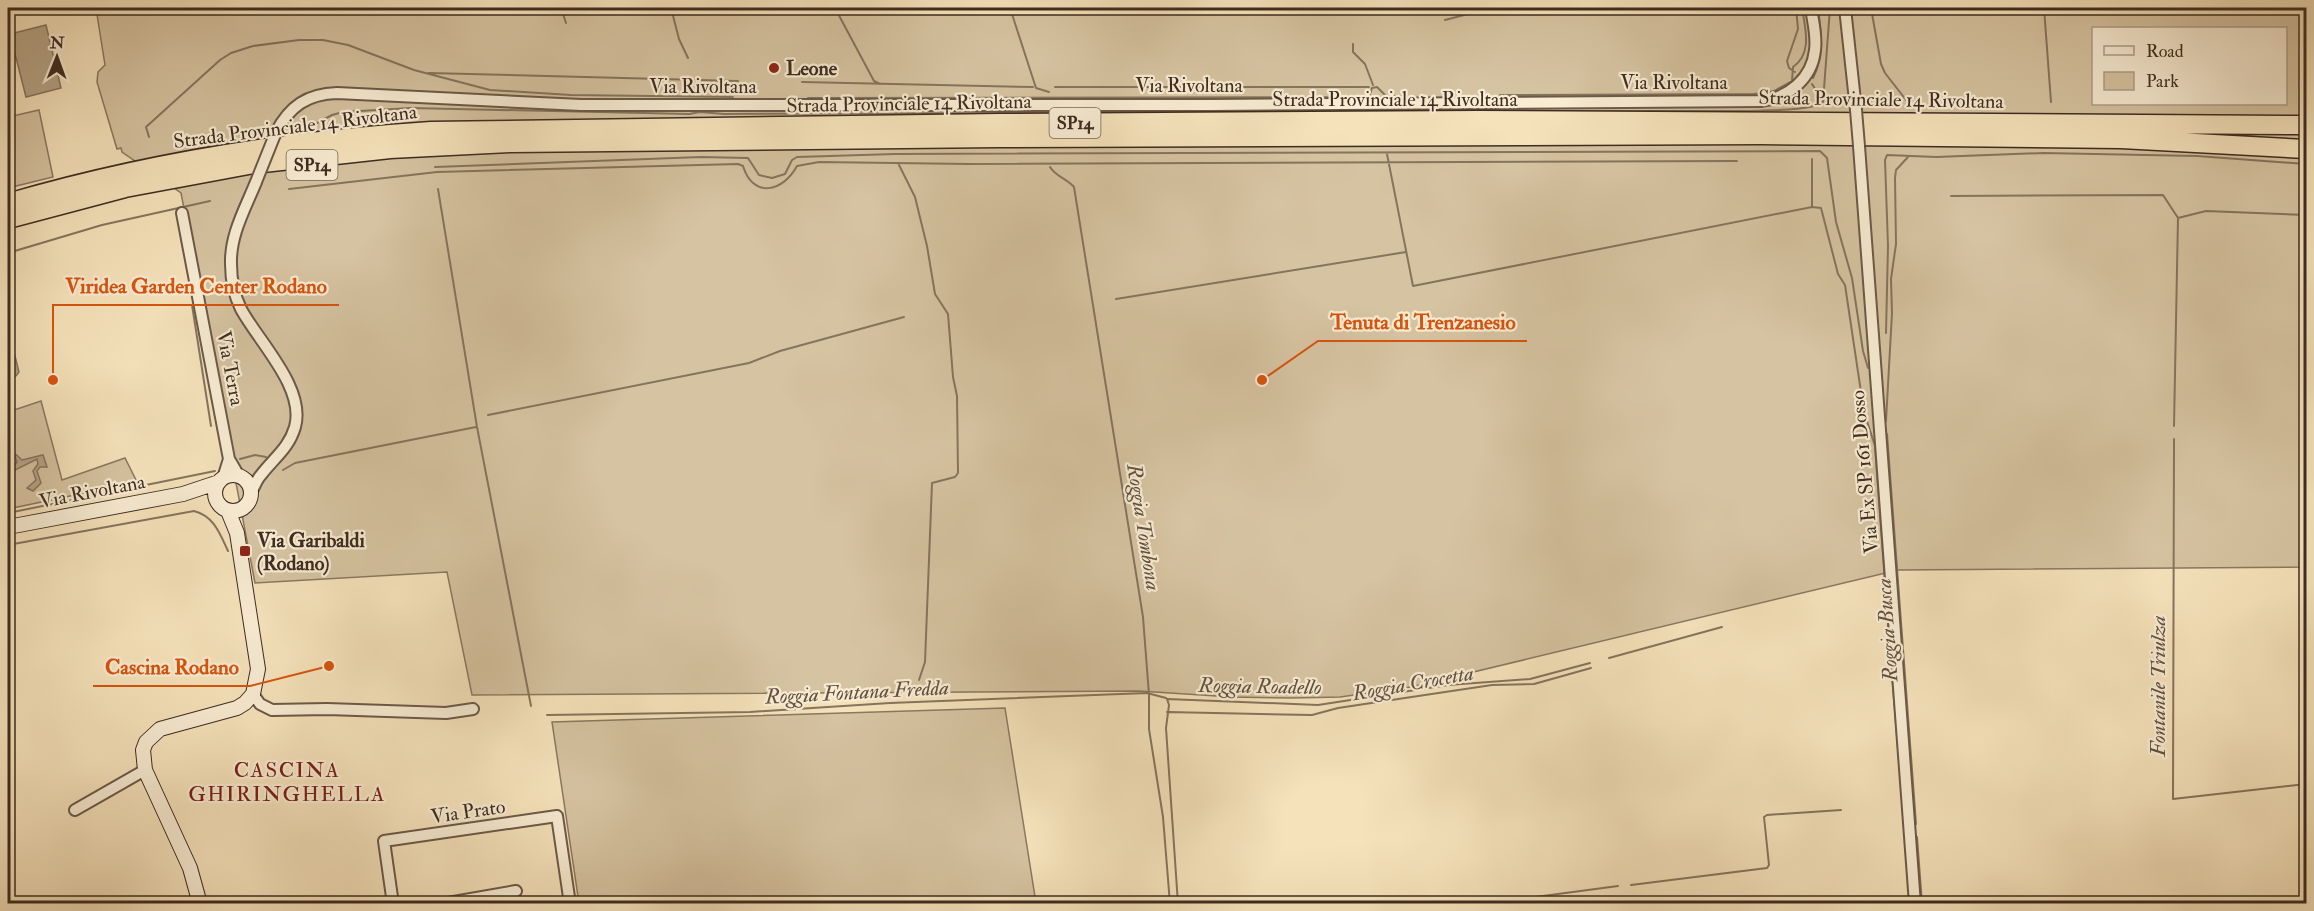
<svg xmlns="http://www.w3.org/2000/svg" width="2314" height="911" viewBox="0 0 2314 911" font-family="'IM FELL Double Pica',serif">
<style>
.green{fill:#d6c3a1;stroke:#8a7861;stroke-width:1.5;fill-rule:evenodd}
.water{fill:#b6a487;stroke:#86745e;stroke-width:1.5}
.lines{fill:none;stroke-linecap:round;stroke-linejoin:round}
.stream{stroke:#86745e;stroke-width:2}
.street-casing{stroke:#6b5a48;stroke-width:14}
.secondary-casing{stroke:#3d2c21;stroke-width:16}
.highway-casing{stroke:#3d2c21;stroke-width:21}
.street{stroke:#f8ecd3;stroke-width:10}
.secondary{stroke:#f8ecd3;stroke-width:14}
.highway{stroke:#f5e2bb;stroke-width:18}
.street-bridge-casing{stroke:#6b5a48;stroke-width:14;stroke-linecap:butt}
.street-bridge{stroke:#f8ecd3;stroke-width:10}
.poi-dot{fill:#8f2418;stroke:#f8ecd3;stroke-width:2}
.labels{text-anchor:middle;stroke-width:4.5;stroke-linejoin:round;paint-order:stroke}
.shield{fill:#f8ecd3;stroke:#756656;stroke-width:1.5}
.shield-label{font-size:18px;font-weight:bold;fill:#3d2c21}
.poi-label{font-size:20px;font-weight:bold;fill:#3d2c21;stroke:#f8ecd3;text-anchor:start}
.street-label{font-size:20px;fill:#3d2c21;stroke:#f8ecd3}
.water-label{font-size:21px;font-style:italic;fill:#615040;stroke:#f8ecd3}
.neighbourhood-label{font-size:21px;letter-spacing:1.5px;fill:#7a1f14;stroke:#f8ecd3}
.leader{fill:none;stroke:#d7540e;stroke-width:2}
.callout-dot{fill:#d7540e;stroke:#f8ecd3;stroke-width:2}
.callout-label{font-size:21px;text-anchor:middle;font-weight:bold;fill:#d7540e;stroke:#f8ecd3;stroke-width:4.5;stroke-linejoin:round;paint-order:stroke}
</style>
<rect width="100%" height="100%" fill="#f5e2bb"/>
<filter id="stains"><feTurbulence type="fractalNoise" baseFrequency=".00333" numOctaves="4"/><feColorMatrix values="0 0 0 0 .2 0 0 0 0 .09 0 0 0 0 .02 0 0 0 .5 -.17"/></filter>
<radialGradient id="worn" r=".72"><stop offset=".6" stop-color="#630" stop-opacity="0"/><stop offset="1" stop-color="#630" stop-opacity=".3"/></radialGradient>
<!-- green -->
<path class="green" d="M96,8H2306V567L1898,570L1411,687L1340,697L1292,698L1232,697L1139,691L472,695L447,572L255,583L181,193L122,152L121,148L117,149L97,82L98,72L105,65ZM2094,28H2286V104H2094Z
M39,110L53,177L8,188V117Z
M41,401L62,480L125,458L137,482L8,509V412Z
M1005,708L1036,903H579L552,722Z"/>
<!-- water -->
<path class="water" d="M46,25L61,88L26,97L10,34Z
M8,354H13L15,356L19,372L16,376L8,380Z
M9,448L22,460L43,455L47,467H40L37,471L41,483L33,491L27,488L36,480L33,471L38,464L37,459L15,470L12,475V494L8,500L9,473L17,462L15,456L8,451Z"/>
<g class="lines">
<!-- stream -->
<path class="stream" d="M561,8L566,23
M671,8L679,39L688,58
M835,8L874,81L880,84
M1010,8L1036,88L1049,92
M1871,8L1881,64L1885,73L1910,105
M2044,8L2051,102
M1445,20L1491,8
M1353,44V52L1365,64L1373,85
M1795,72L1789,68L1787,61L1798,29L1796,8
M429,73L738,81
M1813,78C1825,55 1821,32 1818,8
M802,82L1033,87
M1812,84L1817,92L1816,105
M1055,87H1369
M1500,95L1754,94L1774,91L1792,81L1793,67C1813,53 1805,28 1802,8
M808,98L1369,97L1372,88L1377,87L1386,96H1407
M1475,111H1751C1766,110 1812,111 1823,102L1830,8
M306,129L332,115L343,112L411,108L689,114L700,112L724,114L1268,112
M149,137L146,127L220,60L231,53L253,46L299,40H323L348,45L414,70L490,90L571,95L733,97
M1387,154L1413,286L1812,207L1821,208L1838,274L1845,285L1864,412L1875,446L1889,637
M898,163L915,197L927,246L935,294L948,314L953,377L957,396L958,473L955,477L932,483L925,662L919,680
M435,167L701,157L748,158L759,175L772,178L785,174L792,160L797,157L895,154L1820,151L1827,158L1836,222L1852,278L1863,351L1868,368
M1050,167C1056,177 1068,179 1074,187L1143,617L1149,695V729L1163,817L1170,904
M289,189L437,172L738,164L743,166C753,199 783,192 797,166L819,162L969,164L1737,161
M438,189L477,427L531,706
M1951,196L2163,195L2178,218
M1812,207V159
M181,237L183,247
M8,253L102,225L210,201
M1116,299L1406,252
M192,305L211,426
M1886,333L1888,246L1885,160L1887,155L1936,157L2044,153L2197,156L2306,164
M488,415L749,363L780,351L904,317
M1886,421L1892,313L1891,279L1896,244L1895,178L1896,170L1908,157
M2174,426L2178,218L2206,211L2306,215
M1887,434L1916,824
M2174,439L2173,799L2306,784
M240,459L255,455L266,457
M283,470L295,463L476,427
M8,513L215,471
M8,545L194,511C214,516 220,534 228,551
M1890,650L1906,848
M1609,658L1722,627
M1167,712L1312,715L1338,708L1492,685L1534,684L1591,668
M547,715L750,712L890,703L1147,693L1166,698
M1917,837L1922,904
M1631,885L1767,868L1769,865L1764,817L1767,815L1841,810
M1178,904L1166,728L1169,705L1167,699L1318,705L1448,685L1530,679L1590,663
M1483,904L1618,886"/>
<!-- street casing -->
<g class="street-casing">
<path id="street" d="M1845,8L1856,110
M276,132C290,106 307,94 337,93L581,105H1212L1761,101C1788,98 1812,79 1815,50C1817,36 1813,22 1811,8
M1859,146L1915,904
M182,213L229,459L239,476
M223,478L229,459
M252,491C255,485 257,479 261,475C274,458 289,448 295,427C306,388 258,341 241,309C234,295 231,280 231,264C230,235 245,209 256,182
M253,694L260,704L272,710L327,709L446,713L473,709
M75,810L145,770
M393,904L384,841L557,816L570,904
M442,904L516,891"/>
</g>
<!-- secondary casing -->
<g class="secondary-casing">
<path id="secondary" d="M215 493a18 18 0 1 1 36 0a18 18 0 1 1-36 0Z
M8,527L183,494L219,482
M200,904L190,868L145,770L143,750L146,742L160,729L237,708L245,703L253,694L258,669L237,533L228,511"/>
</g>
<!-- highway casing -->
<g class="highway-casing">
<path id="highway" d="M8,203C145,163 288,140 431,131L1000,123L1478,120L2306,125
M8,219L125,188L254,164L390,149L510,143L999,138L1761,135L2121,139L2306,149"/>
</g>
<!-- street -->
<use href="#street" class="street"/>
<!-- secondary -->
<use href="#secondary" class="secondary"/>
<!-- highway -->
<use href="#highway" class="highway"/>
<!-- street-bridge casing -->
<g class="street-bridge-casing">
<path id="street-bridge" d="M1856,110L1859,146
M256,182L276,132"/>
</g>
<!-- street-bridge -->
<use href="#street-bridge" class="street-bridge"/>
</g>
<!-- markers -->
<g class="poi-dot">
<circle cx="774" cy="68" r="6"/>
<rect x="239" y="545" width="12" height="12" rx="3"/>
</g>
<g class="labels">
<!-- shield labels -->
<g class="shield">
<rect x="1049.5" y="108" width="51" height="30" rx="4.5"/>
<rect x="286.5" y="150" width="51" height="30" rx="4.5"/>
</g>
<g class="shield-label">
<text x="1075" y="129">SP14</text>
<text x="312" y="171">SP14</text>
</g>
<!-- poi labels -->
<g class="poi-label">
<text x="786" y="75">Leone</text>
<text x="257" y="547">Via Garibaldi<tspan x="257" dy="23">(Rodano)</tspan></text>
</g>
<!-- street labels -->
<g class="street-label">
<text x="1674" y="89">Via Rivoltana</text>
<text x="1189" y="92">Via Rivoltana</text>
<text x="703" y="93">Via Rivoltana</text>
<text x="1395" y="106">Strada Provinciale 14 Rivoltana</text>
<text transform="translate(1881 99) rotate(1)" y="7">Strada Provinciale 14 Rivoltana</text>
<text transform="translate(909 103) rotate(-1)" y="7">Strada Provinciale 14 Rivoltana</text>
<text transform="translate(295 126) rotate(-7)" y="7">Strada Provinciale 14 Rivoltana</text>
<text transform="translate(231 368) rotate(79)" y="7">Via Terra</text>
<text transform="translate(1864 472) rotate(-95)" y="7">Via Ex SP 161 Dosso</text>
<text transform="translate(92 491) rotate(-11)" y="7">Via Rivoltana</text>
<text transform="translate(468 811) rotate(-8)" y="7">Via Prato</text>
</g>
<!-- water labels -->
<g class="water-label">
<text transform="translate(1144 527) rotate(81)" y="7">Roggia Tombona</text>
<text transform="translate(1887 630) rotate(-94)" y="7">Roggia Busca</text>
<text transform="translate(1413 683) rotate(-10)" y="7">Roggia Crocetta</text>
<text transform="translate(1260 686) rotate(1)" y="7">Roggia Roadello</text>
<text transform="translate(2158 686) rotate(-90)" y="7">Fontanile Triulza</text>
<text transform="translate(857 692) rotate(-3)" y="7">Roggia Fontana Fredda</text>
</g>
<!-- neighbourhood labels -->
<g class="neighbourhood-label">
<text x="287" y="777">CASCINA<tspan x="287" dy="24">GHIRINGHELLA</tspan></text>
</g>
</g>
<!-- callouts -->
<path class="leader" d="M53 380L53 305H339M1262 380L1318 341H1527M329 666L250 686H93"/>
<g class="callout-dot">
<circle cx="53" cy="380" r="6"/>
<circle cx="1262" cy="380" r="6"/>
<circle cx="329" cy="666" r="6"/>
</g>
<g class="callout-label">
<text x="196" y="293">Viridea Garden Center Rodano</text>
<text x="1423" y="329">Tenuta di Trenzanesio</text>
<text x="172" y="674">Cascina Rodano</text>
</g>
<!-- margin -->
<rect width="2314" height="911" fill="none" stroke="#f5e2bb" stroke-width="30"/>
<rect x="9" y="9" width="2296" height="893" fill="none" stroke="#3d2c21" stroke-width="3"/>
<rect x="15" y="15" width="2284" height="881" fill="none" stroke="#3d2c21" stroke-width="1.5"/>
<!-- legend -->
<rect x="2092" y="27" width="195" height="78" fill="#f8ecd3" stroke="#ad9f8c" stroke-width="1.5"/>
<rect x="2104" y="46" width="30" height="9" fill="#f8ecd3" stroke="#ad9f8c" stroke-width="1.5"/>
<text x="2146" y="57" font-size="18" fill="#3d2c21">Road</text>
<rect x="2104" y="72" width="30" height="18" fill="#d6c3a1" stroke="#ad9f8c" stroke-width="1.5"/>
<text x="2146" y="87" font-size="18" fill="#3d2c21">Park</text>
<!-- north arrow -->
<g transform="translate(57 57) rotate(1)" stroke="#f8ecd3" stroke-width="4.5" paint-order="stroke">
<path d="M0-4.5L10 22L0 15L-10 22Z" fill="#3d2c21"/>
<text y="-9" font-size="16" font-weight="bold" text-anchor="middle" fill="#3d2c21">N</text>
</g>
<rect width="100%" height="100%" filter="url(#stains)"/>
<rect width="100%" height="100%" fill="url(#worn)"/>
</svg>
